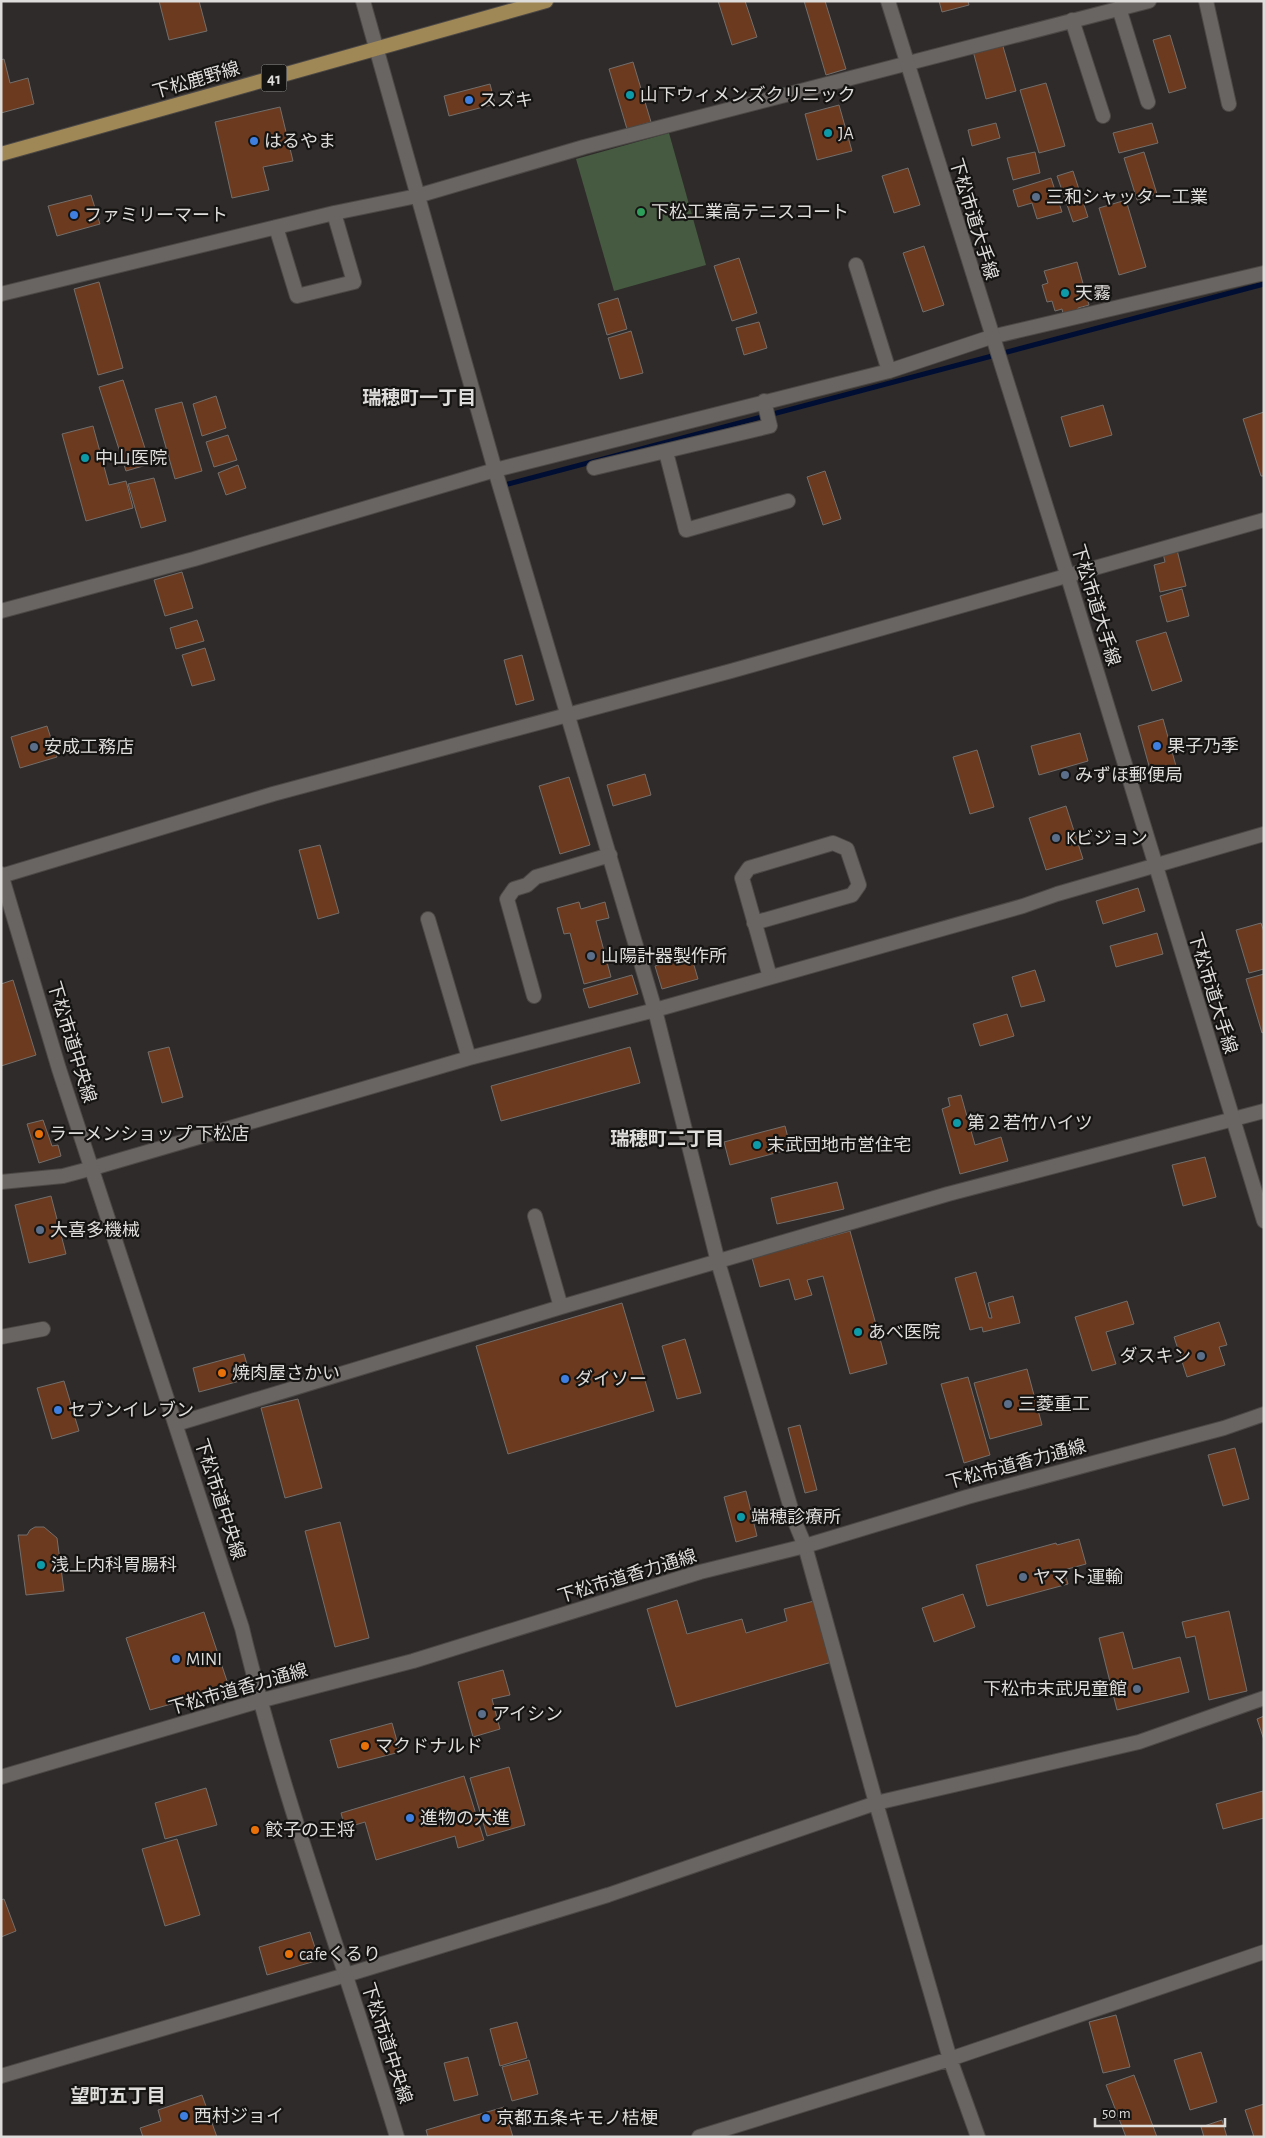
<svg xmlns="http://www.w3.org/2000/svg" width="1265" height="2138" font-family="'Alegreya Sans','Noto Sans JP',sans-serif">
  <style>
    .green { fill: #465a41 }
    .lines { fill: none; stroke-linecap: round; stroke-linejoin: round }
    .stream { stroke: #000e33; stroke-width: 5 }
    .building { fill: #6c3b1f; stroke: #726e6c }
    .minor-casing { stroke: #4b4846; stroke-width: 16 }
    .tertiary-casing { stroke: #4b4846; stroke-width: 16 }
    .primary-casing { stroke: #4b4846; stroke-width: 16 }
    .minor { stroke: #696563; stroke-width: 14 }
    .tertiary { stroke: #696563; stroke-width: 14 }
    .primary { stroke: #a08756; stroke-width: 14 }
    .culture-dot { fill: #0f9aa8; stroke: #161413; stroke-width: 2 }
    .shop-dot { fill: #3f7fe0; stroke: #161413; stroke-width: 2 }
    .service-dot { fill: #5c6f8a; stroke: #161413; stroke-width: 2 }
    .leisure-dot { fill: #2e9e5b; stroke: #161413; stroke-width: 2 }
    .food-dot { fill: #e8710a; stroke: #161413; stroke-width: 2 }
    .labels { text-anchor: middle; stroke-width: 4.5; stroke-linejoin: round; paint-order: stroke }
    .shield { fill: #161413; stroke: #a3a19f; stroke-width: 1 }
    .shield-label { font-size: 16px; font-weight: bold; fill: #dfdddb }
    .street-label { font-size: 18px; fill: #dfdddb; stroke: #161413 }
    .poi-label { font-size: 18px; fill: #dfdddb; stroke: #161413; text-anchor: start }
    .neighbourhood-label { font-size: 19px; font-weight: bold; fill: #dfdddb; stroke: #161413 }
  </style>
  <rect width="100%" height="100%" fill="#2f2b2a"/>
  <!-- green -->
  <path class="green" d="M669 133 706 265 614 291 576 159Z"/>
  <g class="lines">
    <!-- stream -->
    <path class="stream" d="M508 484 1264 284"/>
  </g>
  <!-- building -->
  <path class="building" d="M159 1H199L207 31 169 40Z
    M718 1H745L757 37 732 45Z
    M804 1H825L846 69 826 75Z
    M939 1H968L969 5 942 12Z
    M1170 35 1186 88 1169 93 1153 40Z
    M1002 43 1016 91 986 99 973 51Z
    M4 59 10 83 28 78 34 104 1 113V60Z
    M633 62 651 122 627 129 609 69Z
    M1046 83 1065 146 1039 153 1020 90Z
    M490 84 495 104 449 116 444 96Z
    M839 105 852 151 817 160 805 114Z
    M280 107 293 161 263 167 269 190 232 198 215 122Z
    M996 123 1000 138 972 146 968 130Z
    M1152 123 1158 143 1119 153 1113 133Z
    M1035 152 1040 173 1013 180 1007 158Z
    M1144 152 1157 194 1137 200 1124 158Z
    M908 168 920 205 894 213 882 176Z
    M1073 171 1088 217 1073 222 1057 176Z
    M1051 178 1062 212 1037 219 1032 203 1018 207 1013 190Z
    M91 195 100 224 57 236 48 206Z
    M1126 200 1146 267 1119 275 1099 208Z
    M924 246 944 305 923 312 903 253Z
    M739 258 757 313 732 321 714 266Z
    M1077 262 1089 305 1078 308 1079 313 1064 318 1062 309 1055 311 1052 301 1047 302 1042 285 1048 283 1044 271Z
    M99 282 123 368 98 375 74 289Z
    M618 298 627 329 607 335 598 304Z
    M759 322 767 348 744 355 736 328Z
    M631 331 643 373 620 379 608 338Z
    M123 380 150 464 126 471 99 387Z
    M216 396 226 428 202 436 193 404Z
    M182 402 202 471 175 479 155 409Z
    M1103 405 1112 435 1070 447 1061 417Z
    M1264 412V476H1261L1243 419Z
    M93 426 109 485 126 481 133 508 86 521 62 434Z
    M228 435 237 460 214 467 206 442Z
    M238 465 246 488 226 495 218 473Z
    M825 471 841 519 823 525 807 477Z
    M154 478 166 521 141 528 128 484Z
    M1177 550 1186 586 1160 592 1154 565 1165 562 1163 553Z
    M182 572 193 608 165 616 154 580Z
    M1182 589 1189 616 1167 622 1160 596Z
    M197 620 204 641 176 649 170 628Z
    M1166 632 1182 681 1152 691 1136 641Z
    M205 648 215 680 192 686 182 655Z
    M522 655 534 700 516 705 504 660Z
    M1163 719 1176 766 1151 773 1138 726Z
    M47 726 57 757 20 768 11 737Z
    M1080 733 1088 761 1039 775 1031 746Z
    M977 750 994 807 970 814 953 757Z
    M645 774 651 795 613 806 607 785Z
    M569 777 590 845 560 854 539 786Z
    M1066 806 1083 859 1046 870 1029 818Z
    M320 845 339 913 318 919 299 850Z
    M1138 888 1145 911 1103 924 1096 901Z
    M579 902 581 909 605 902 609 918 596 921 611 977 584 984 570 933 564 934 557 908Z
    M1261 923 1264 932V969L1249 973 1236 930Z
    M1157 933 1163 954 1116 967 1110 946Z
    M691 955 698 979 662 989 655 966Z
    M1035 970 1045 1001 1021 1007 1012 977Z
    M1264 974V1032L1262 1033 1246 979Z
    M632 975 638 994 589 1008 583 989Z
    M13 980 36 1055 1 1066V984Z
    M1007 1014 1014 1036 980 1046 973 1024Z
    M169 1047 183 1097 162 1103 148 1052Z
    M630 1047 640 1083 501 1121 491 1086Z
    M961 1095 975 1145 1001 1137 1008 1161 960 1174 942 1109 950 1106 948 1098Z
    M43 1120 52 1146 58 1145 61 1156 39 1163 27 1124Z
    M785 1126 791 1149 730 1165 724 1142Z
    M1205 1157 1216 1197 1183 1206 1172 1165Z
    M837 1182 844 1209 777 1224 771 1198Z
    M51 1196 66 1254 29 1263 15 1205Z
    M850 1231 887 1364 850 1374 823 1276 807 1280 812 1295 795 1300 789 1279 760 1287 752 1258Z
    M976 1272 989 1318H992L988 1303 1013 1296 1020 1323 983 1332 982 1327 970 1330 955 1278Z
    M1127 1301 1134 1324 1106 1332 1116 1364 1092 1371 1075 1317Z
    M622 1303 654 1411 508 1454 476 1346Z
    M1219 1322 1227 1345 1219 1347 1225 1365 1187 1377 1174 1337Z
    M685 1339 701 1393 677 1399 662 1346Z
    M244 1354 251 1378 199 1392 193 1368Z
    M1027 1369 1042 1425 990 1439 974 1383Z
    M968 1377 990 1455 964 1463 941 1384Z
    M64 1381 79 1431 52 1439 37 1388Z
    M298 1399 322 1488 285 1498 261 1408Z
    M800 1425 817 1490 805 1493 788 1428Z
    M1235 1448 1249 1499 1223 1506 1208 1455Z
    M746 1491 757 1536 736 1542 724 1497Z
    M340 1522 369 1638 335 1647 305 1531Z
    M35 1527H44L57 1538 64 1591 26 1595 18 1535H27L30 1530Z
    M1079 1539 1086 1564 1064 1570 1068 1584 987 1606 976 1565 1056 1543 1057 1545Z
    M963 1594 975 1627 934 1642 922 1608Z
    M677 1600 687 1634 742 1619 746 1633 787 1621 784 1609 814 1601 832 1662 676 1707 647 1609Z
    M1229 1611 1247 1691 1209 1700 1195 1636 1186 1638 1182 1622Z
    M204 1612 227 1681 221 1690 150 1710 126 1638Z
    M1123 1632 1133 1669 1180 1657 1189 1692 1117 1710 1099 1638Z
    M503 1670 510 1695 492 1699 500 1729 473 1737 458 1682Z
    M1264 1716V1740L1257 1719Z
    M392 1723 400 1752 338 1768 330 1740Z
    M509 1767 525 1825 487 1836 470 1778Z
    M464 1776 484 1840 458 1848 455 1836 376 1860 365 1822 345 1828 341 1813Z
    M206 1788 217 1825 165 1839 155 1803Z
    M1263 1791 1264 1818 1223 1829 1216 1804Z
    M177 1839 200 1915 165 1926 142 1849Z
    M4 1899 16 1931 1 1937V1900Z
    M310 1932 319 1960 267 1975 259 1947Z
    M1116 2015 1130 2067 1103 2073 1089 2022Z
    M517 2022 527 2058 500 2066 490 2029Z
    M1201 2052 1217 2102 1190 2110 1174 2060Z
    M468 2057 478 2095 454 2101 444 2063Z
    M529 2060 538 2094 512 2101 502 2067Z
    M1134 2075 1157 2137H1126L1106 2085Z
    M202 2095 217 2137H143L140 2128 161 2121 158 2110Z
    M1264 2104V2137H1254L1245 2110Z
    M504 2107 513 2137H428L426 2130Z
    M1222 2120 1227 2137H1204L1201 2127Z"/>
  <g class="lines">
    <!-- minor casing -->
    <g class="minor-casing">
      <path id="minor" d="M363 1 495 470 655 1010 718 1262 795 1522 805 1546 876 1803 950 2059 978 2137
        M1206 1 1229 104
        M1119 8 1148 102
        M1072 20 1103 116
        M276 227 297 296 354 282 334 213
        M856 265 889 371
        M1 294 334 213 417 196 584 147 1149 1
        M666 452 686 530 788 501
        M594 468 770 426 764 401
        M1 611 194 559 495 470 889 371 991 337 1264 273
        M1 876 273 794 731 671 1264 520
        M428 919 469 1058
        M754 923 852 895 859 885 847 849 833 843 749 868 742 878 770 977
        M534 996 507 899 514 889 527 885 536 877 610 855
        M1 1182 63 1176 93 1168 469 1058 655 1010 1023 906 1057 894 1264 834
        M535 1216 561 1307
        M1 1337 43 1329
        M176 1424 561 1307 948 1194 1264 1111
        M1 2076 346 1975 608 1895 876 1803 1139 1742 1264 1698
        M699 2137 950 2059 1264 1952"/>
    </g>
    <!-- tertiary casing -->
    <g class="tertiary-casing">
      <path id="tertiary" d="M888 1 1068 577 1264 1221
        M1 874 59 1069 242 1628C283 1801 346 1967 397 2137
        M1 1777 259 1701 413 1661 700 1572 805 1546 967 1497 1224 1428 1264 1414"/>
    </g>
    <!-- primary casing -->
    <g class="primary-casing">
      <path id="primary" d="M1 154 546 1"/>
    </g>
    <!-- minor -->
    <use href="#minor" class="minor"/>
    <!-- tertiary -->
    <use href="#tertiary" class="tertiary"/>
    <!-- primary -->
    <use href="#primary" class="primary"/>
  </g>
  <!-- markers -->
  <g class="culture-dot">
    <circle cx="630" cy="95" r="5"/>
    <circle cx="828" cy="133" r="5"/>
    <circle cx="1065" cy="293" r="5"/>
    <circle cx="85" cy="458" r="5"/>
    <circle cx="957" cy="1123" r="5"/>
    <circle cx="757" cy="1145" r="5"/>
    <circle cx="858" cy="1332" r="5"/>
    <circle cx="741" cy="1517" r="5"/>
    <circle cx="41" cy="1565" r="5"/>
  </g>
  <g class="shop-dot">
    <circle cx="469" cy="100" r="5"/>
    <circle cx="254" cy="141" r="5"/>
    <circle cx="74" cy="215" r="5"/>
    <circle cx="1157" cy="746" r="5"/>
    <circle cx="565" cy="1379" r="5"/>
    <circle cx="58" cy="1410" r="5"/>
    <circle cx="176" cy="1659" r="5"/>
    <circle cx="410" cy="1818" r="5"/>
    <circle cx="184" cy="2116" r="5"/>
    <circle cx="486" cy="2118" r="5"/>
  </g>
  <g class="service-dot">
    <circle cx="1036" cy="197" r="5"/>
    <circle cx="34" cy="747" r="5"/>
    <circle cx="1065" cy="775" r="5"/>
    <circle cx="1056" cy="838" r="5"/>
    <circle cx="591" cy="956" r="5"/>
    <circle cx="40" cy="1230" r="5"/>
    <circle cx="1201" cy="1356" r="5"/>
    <circle cx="1008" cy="1404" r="5"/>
    <circle cx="1023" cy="1577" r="5"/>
    <circle cx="1137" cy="1689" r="5"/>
    <circle cx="482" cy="1714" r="5"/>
  </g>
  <circle class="leisure-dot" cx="641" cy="212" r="5"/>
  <g class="food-dot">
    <circle cx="39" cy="1134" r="5"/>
    <circle cx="222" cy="1373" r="5"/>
    <circle cx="365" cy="1746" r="5"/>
    <circle cx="255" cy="1830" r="5"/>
    <circle cx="289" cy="1954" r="5"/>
  </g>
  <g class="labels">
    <!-- shield labels -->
    <rect class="shield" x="261.5" y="64.5" width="25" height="27" rx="4"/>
    <g class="shield-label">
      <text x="274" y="84">41</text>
    </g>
    <!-- street labels -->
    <g class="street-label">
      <text transform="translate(196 80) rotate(-16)" y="6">下松鹿野線</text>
      <text transform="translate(974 219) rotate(73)" y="6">下松市道大手線</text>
      <text transform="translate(1096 605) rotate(73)" y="6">下松市道大手線</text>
      <text transform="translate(1213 993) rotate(73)" y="6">下松市道大手線</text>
      <text transform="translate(72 1042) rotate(73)" y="6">下松市道中央線</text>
      <text transform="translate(1016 1464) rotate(-15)" y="6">下松市道香力通線</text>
      <text transform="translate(220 1499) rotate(72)" y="6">下松市道中央線</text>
      <text transform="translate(627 1576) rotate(-17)" y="6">下松市道香力通線</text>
      <text transform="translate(238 1689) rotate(-16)" y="6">下松市道香力通線</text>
      <text transform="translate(387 2043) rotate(72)" y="6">下松市道中央線</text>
    </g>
    <!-- poi labels -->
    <g class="poi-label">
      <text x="640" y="101">山下ウィメンズクリニック</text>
      <text x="479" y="106">スズキ</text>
      <text x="838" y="139">JA</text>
      <text x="264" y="147">はるやま</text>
      <text x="1046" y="203">三和シャッター工業</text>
      <text x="651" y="218">下松工業高テニスコート</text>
      <text x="84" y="221">ファミリーマート</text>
      <text x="1075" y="299">天霧</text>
      <text x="95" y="464">中山医院</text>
      <text x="1167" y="752">果子乃季</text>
      <text x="44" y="753">安成工務店</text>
      <text x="1075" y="781">みずほ郵便局</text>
      <text x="1066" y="844">Kビジョン</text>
      <text x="601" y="962">山陽計器製作所</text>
      <text x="967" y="1129">第２若竹ハイツ</text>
      <text x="49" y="1140">ラーメンショップ 下松店</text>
      <text x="767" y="1151">末武団地市営住宅</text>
      <text x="50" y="1236">大喜多機械</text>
      <text x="868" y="1338">あべ医院</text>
      <text x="1191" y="1362" text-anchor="end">ダスキン</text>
      <text x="232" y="1379">焼肉屋さかい</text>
      <text x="575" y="1385">ダイソー</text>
      <text x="1018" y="1410">三菱重工</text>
      <text x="68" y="1416">セブンイレブン</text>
      <text x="751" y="1523">端穂診療所</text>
      <text x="51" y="1571">浅上内科胃腸科</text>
      <text x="1033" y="1583">ヤマト運輸</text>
      <text x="186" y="1665">MINI</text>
      <text x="1127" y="1695" text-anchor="end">下松市末武児童館</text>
      <text x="492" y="1720">アイシン</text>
      <text x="375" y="1752">マクドナルド</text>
      <text x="420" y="1824">進物の大進</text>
      <text x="265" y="1836">餃子の王将</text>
      <text x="299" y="1960">cafeくるり</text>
      <text x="194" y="2122">西村ジョイ</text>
      <text x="496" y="2124">京都五条キモノ桔梗</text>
    </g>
    <!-- neighbourhood labels -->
    <g class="neighbourhood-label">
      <text x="419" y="404">瑞穂町一丁目</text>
      <text x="667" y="1145">瑞穂町二丁目</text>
      <text x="118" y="2102">望町五丁目</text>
    </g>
  </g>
  <!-- border -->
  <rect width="1265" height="2138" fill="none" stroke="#dfdddb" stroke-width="5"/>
  <!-- scale -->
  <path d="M1095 2118v8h130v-8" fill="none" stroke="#dfdddb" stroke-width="2.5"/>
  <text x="1102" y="2118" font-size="15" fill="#dfdddb" stroke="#161413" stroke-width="4" paint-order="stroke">50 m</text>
</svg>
